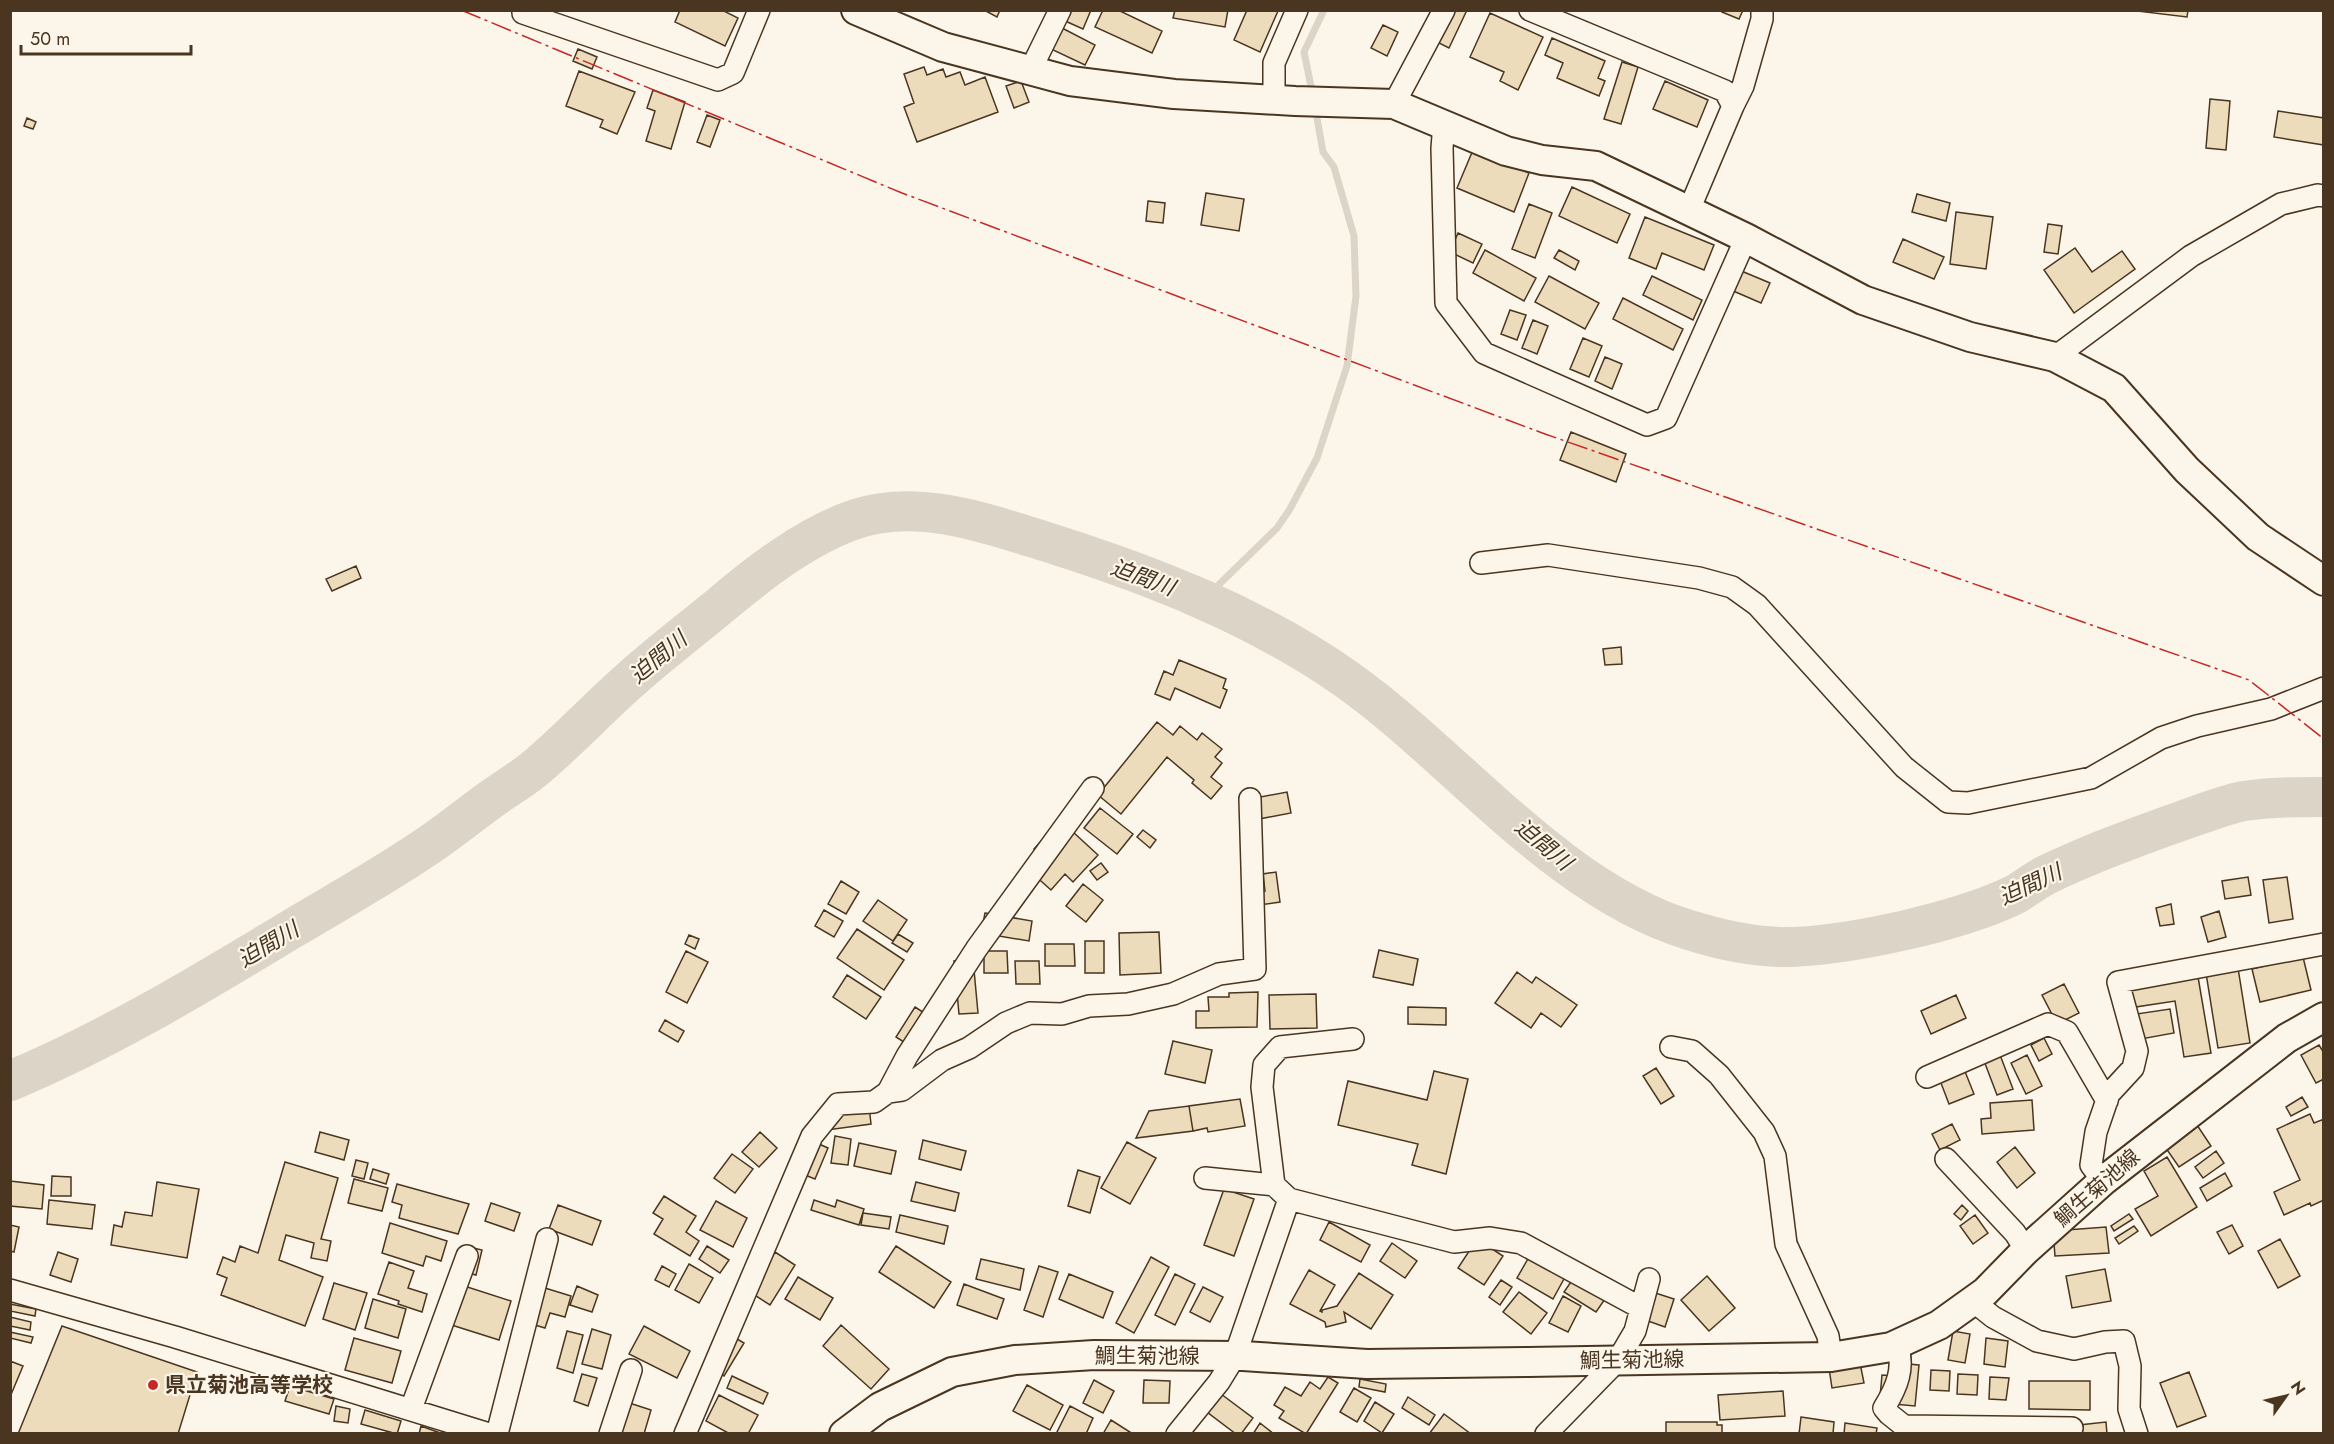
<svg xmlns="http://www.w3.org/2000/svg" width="2334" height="1444" font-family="Jost,'Noto Sans JP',sans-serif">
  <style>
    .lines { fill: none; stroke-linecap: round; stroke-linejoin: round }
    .stream { stroke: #dcd4c6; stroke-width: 7 }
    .river { stroke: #dcd4c6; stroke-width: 40 }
    .building { fill: #ecdcbc; stroke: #4a3520; stroke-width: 1.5 }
    .street-casing { stroke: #4a3520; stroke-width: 24 }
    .secondary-casing { stroke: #4a3520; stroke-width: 32 }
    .street { stroke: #fbf6e9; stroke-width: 21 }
    .secondary { stroke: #fbf6e9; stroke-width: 28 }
    .power { stroke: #c62828; stroke-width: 1.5; stroke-dasharray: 21 4.5 3 4.5; stroke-linecap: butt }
    .poi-dot { fill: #c62828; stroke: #fbf6e9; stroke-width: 2 }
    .labels { text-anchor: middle; stroke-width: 4.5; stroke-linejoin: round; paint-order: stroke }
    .street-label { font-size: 21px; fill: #4a3520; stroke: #fbf6e9 }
    .poi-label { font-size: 21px; font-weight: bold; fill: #4a3520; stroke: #fbf6e9; text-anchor: start }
    .water-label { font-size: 22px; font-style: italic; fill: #4a3520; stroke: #fbf6e9 }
  </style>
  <rect width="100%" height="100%" fill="#fbf6e9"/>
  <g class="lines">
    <!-- stream -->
    <path class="stream" d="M1313 96 1304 52 1324 10
      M1204 599 1277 528 1290 509 1317 458 1347 366 1356 296 1354 236 1334 167 1323 152 1315 107"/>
    <!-- river -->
    <path class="river" d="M10 1081C108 1040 199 985 290 930 335 903 382 877 426 847 447 833 468 816 490 800 504 790 519 781 533 770 567 742 597 709 630 680 660 653 692 629 722 604 760 572 808 535 856 519 919 498 989 524 1050 543 1154 576 1259 617 1349 681 1458 759 1558 890 1689 930 1721 940 1760 948 1793 947 1856 944 1956 922 2012 896 2024 890 2034 881 2046 875 2089 854 2136 837 2181 821 2202 814 2223 805 2244 801 2270 797 2297 797 2324 797"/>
  </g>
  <!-- building -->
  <path class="building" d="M680 10H722L738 18 725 46 675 22Z
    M984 10H1000L997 17Z
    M1067 10H1091L1083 29 1063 20Z
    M1103 10H1118L1162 31 1152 53 1095 27Z
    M1175 10H1228L1225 27 1173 18Z
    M1247 10 1278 11 1260 52 1234 40Z
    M1445 10H1467L1449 48 1431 39Z
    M1723 10H1743L1739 19 1722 12Z
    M2129 10H2188L2187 17Z
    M1490 13 1543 37 1518 90 1500 81 1504 72 1470 57Z
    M1383 25 1398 32 1387 56 1371 48Z
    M1062 28 1095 45 1085 65 1051 49Z
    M1552 38 1605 61 1598 78 1605 81 1599 96 1557 78 1563 63 1545 55Z
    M578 49 597 57 592 69 573 61Z
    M1622 62 1638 67 1621 124 1604 119Z
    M924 67 927 75 943 69 946 77 960 72 965 85 985 77 998 112 917 142 904 107 914 103 904 74Z
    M579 71 635 92 617 134 600 127 603 120 566 106Z
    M1021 81 1029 102 1014 108 1006 86Z
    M1665 81 1708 100 1697 127 1653 109Z
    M653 90 685 102 671 149 646 141 655 111 647 108Z
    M2210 99 2230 101 2226 150 2206 148Z
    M2278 111 2324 118V145L2274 137Z
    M707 115 720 120 710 147 697 142Z
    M27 118 36 122 33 129 24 126Z
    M1473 150 1529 173 1514 212 1457 188Z
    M1572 187 1630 214 1617 243 1559 216Z
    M1206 193 1244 199 1239 231 1201 225Z
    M1917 194 1950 203 1946 221 1912 212Z
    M1148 201 1165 203 1163 223 1146 221Z
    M1529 204 1552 213 1535 258 1512 249Z
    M1956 212 1993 217 1986 269 1950 264Z
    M1645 217 1714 245 1704 270 1662 253 1656 269 1629 258Z
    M2048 224 2062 226 2058 254 2044 252Z
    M1458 233 1482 244 1473 263 1450 252Z
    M1903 239 1944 257 1934 279 1893 262Z
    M2075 248 2092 272 2122 251 2135 269 2074 313 2044 270Z
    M1485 250 1536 278 1524 301 1473 273Z
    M1559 250 1579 261 1575 270 1554 258Z
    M1739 270 1770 283 1761 303 1731 290Z
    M1549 276 1599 303 1585 329 1535 302Z
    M1652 276 1702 300 1693 320 1643 295Z
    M1623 298 1683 329 1673 350 1613 319Z
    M1510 310 1526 315 1517 340 1501 334Z
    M1533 320 1548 326 1537 354 1522 348Z
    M1583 338 1602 346 1589 377 1570 369Z
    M1605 357 1622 364 1612 389 1595 381Z
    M1571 432 1626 454 1616 482 1560 460Z
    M356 566 361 578 332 591 326 579Z
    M1621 647 1622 664 1605 665 1603 649Z
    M1179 660 1226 679 1223 688 1227 690 1220 708 1175 688 1170 700 1155 694 1164 671 1173 675Z
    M1157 722 1173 735 1180 726 1197 740 1202 733 1222 749 1215 757 1222 763 1211 777 1222 786 1211 799 1192 783 1194 780 1167 757 1121 814 1098 795Z
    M1287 792 1291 813 1259 819 1255 798Z
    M1100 808 1133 834 1117 854 1084 828Z
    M1060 820 1098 855 1073 882 1065 874 1051 890 1032 873 1045 859 1034 849Z
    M1143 830 1156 840 1150 848 1137 837Z
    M1101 863 1108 872 1097 880 1090 871Z
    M1276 872 1280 902 1252 906 1251 893 1265 891 1263 874Z
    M2248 877 2251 895 2225 899 2222 881Z
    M2287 877 2293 919 2269 923 2263 880Z
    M841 881 859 892 846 914 828 904Z
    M1083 884 1103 900 1086 922 1066 906Z
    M878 900 907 920 893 941 863 921Z
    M2171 904 2174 924 2160 926 2156 908Z
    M824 910 843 921 834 937 815 926Z
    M2219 911 2226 937 2208 942 2201 917Z
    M985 913 1032 921 1029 941 981 933Z
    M857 929 904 960 884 990 837 958Z
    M1159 932 1161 973 1120 975 1119 933Z
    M898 934 913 943 907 952 892 943Z
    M689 935 699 939 695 949 685 944Z
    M1085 941H1104V973H1085Z
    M1045 944H1074L1075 966H1045Z
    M1379 950 1418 959 1413 985 1373 977Z
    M686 951 708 962 687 1003 666 992Z
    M984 951H1007L1008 973H984Z
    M2303 957 2311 990 2260 1002 2252 969Z
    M973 959 978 1013 959 1014 954 961Z
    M1015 961H1039L1040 984H1016Z
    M2238 968 2250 1043 2218 1048 2206 973Z
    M2197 971 2211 1053 2184 1057 2175 1001 2136 1007 2137 1014 2170 1009 2174 1033 2141 1039 2127 977Z
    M1517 972 1532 983 1536 977 1577 1005 1561 1027 1541 1013 1531 1028 1495 1003Z
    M847 975 881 997 866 1019 833 997Z
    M2064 984 2079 1013 2057 1024 2042 995Z
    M1258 992 1257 1027 1196 1028V1011H1209L1208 997H1229V993Z
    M1316 994 1317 1028 1270 1029 1269 995Z
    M1956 995 1966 1018 1931 1034 1921 1011Z
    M915 1007 932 1018 913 1048 896 1037Z
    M1408 1007 1446 1008V1025L1408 1024Z
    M665 1020 684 1031 678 1042 659 1031Z
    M2044 1038 2052 1054 2039 1061 2031 1045Z
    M1173 1041 1212 1050 1205 1083 1165 1074Z
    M2319 1045 2324 1053V1079L2316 1083 2301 1055Z
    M1997 1047 2013 1089 1997 1095 1981 1053Z
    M2027 1055 2042 1086 2026 1094 2011 1063Z
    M1960 1059 1974 1094 1949 1104 1936 1070Z
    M1656 1068 1674 1096 1661 1104 1643 1076Z
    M1434 1071 1468 1079 1446 1174 1412 1165 1418 1144 1338 1125 1348 1081 1427 1100Z
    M2302 1097 2308 1107 2291 1116 2286 1107Z
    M1240 1099 1245 1126 1208 1132 1207 1128 1193 1131 1189 1106Z
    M2032 1100 2034 1130 1982 1134 1981 1119 1991 1118 1990 1103Z
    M869 1106 871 1124 827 1130 824 1112Z
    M1189 1106 1193 1131 1136 1138 1149 1111Z
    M2310 1114 2314 1123 2324 1119V1200L2311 1206 2310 1203 2284 1215 2274 1192 2300 1180 2277 1129Z
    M2195 1122 2211 1146 2179 1167 2163 1144Z
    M1952 1124 1960 1140 1940 1150 1932 1134Z
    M320 1132 349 1140 344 1160 315 1152Z
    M760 1132 777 1148 759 1167 742 1152Z
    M835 1136 851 1139 848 1165 831 1163Z
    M803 1137 828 1148 815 1179 790 1169Z
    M923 1140 966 1151 961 1170 919 1159Z
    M1127 1142 1156 1158 1130 1204 1101 1188Z
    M859 1143 896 1151 891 1174 854 1166Z
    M2015 1147 2035 1173 2017 1188 1997 1162Z
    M2216 1151 2224 1163 2203 1178 2195 1167Z
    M732 1154 753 1169 735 1193 714 1178Z
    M2167 1157 2197 1207 2151 1236 2135 1209 2158 1196 2144 1171Z
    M356 1160 368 1163 364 1179 352 1176Z
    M285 1162 338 1178 321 1239 331 1241 327 1261 311 1258 314 1243 286 1235 279 1260 323 1277 305 1326 221 1295 227 1278 217 1274 223 1257 235 1262 240 1246 258 1253Z
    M373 1169 389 1174 386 1184 370 1179Z
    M1078 1170 1100 1177 1090 1213 1068 1206Z
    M2225 1173 2232 1186 2207 1201 2200 1188Z
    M52 1176 71 1177V1196H51Z
    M354 1179 388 1188 382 1211 348 1203Z
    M10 1181 44 1185 42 1209 10 1206Z
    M157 1182 199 1189 187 1258 111 1245 114 1225 122 1227 125 1212 152 1216Z
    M916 1182 959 1193 955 1211 911 1201Z
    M397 1184 469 1204 458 1234 399 1218 402 1205 392 1202Z
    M1224 1189 1254 1199 1234 1256 1204 1245Z
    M664 1196 696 1216 686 1232 699 1241 690 1256 654 1234 663 1219 653 1213Z
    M49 1200 95 1205 92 1229 47 1224Z
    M814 1200 835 1207 837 1200 864 1209 859 1225 811 1210Z
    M716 1201 747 1218 733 1247 700 1230Z
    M491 1203 520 1213 514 1231 485 1221Z
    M558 1205 601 1221 592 1245 549 1229Z
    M1962 1205 1968 1211 1961 1220 1954 1214Z
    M863 1213 891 1217 889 1229 861 1225Z
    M2129 1214 2133 1219 2114 1231 2111 1226Z
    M900 1215 948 1226 944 1244 896 1232Z
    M1975 1215 1988 1233 1973 1244 1960 1226Z
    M1329 1222 1370 1245 1361 1262 1320 1240Z
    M390 1223 447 1241 441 1261 426 1256 423 1266 382 1253Z
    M10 1225 19 1227 14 1252 10 1251Z
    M2232 1225 2243 1246 2229 1254 2217 1232Z
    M2134 1226 2138 1231 2119 1244 2115 1238Z
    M2106 1227 2109 1253 2055 1256 2053 1231Z
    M1477 1239 1503 1256 1484 1285 1458 1268Z
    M2280 1239 2300 1276 2278 1288 2258 1251Z
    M1392 1243 1417 1261 1405 1278 1380 1261Z
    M465 1246 482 1250 476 1275 459 1271Z
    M707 1246 729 1260 720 1273 699 1259Z
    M896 1246 951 1282 934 1308 879 1272Z
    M58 1252 78 1259 71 1282 50 1275Z
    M775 1252 795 1265 770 1305 750 1292Z
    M1151 1257 1169 1267 1134 1333 1116 1323Z
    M1529 1257 1565 1277 1553 1299 1517 1278Z
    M981 1259 1024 1269 1020 1290 976 1279Z
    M389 1262 414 1271 408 1288 427 1294 422 1312 398 1304 399 1301 378 1294Z
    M689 1264 713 1278 699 1303 675 1290Z
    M662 1266 676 1274 669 1287 655 1280Z
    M1039 1266 1058 1272 1043 1317 1024 1310Z
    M2105 1269 2111 1301 2072 1308 2066 1276Z
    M1309 1270 1335 1285 1320 1311 1322 1312V1310L1337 1306 1359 1273 1393 1295 1371 1329 1344 1312 1346 1322 1326 1327 1325 1322 1290 1304Z
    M1069 1274 1113 1292 1103 1318 1059 1299Z
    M1175 1274 1195 1284 1175 1325 1155 1315Z
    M1707 1276 1735 1308 1709 1331 1681 1300Z
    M798 1277 833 1298 820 1320 785 1299Z
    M1573 1279 1605 1299 1596 1312 1564 1292Z
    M1501 1280 1512 1287 1500 1305 1489 1297Z
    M334 1283 367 1293 355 1330 323 1319Z
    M455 1283 511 1301 499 1340 442 1322Z
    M532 1284 571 1296 565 1317 550 1313 545 1328 518 1320Z
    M964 1284 1004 1299 997 1319 957 1305Z
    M577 1286 598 1295 592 1312 570 1305Z
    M1203 1287 1223 1297 1210 1322 1190 1312Z
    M1643 1289 1674 1299 1665 1327 1634 1316Z
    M1519 1292 1547 1313 1531 1334 1503 1312Z
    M1563 1296 1581 1306 1568 1332 1549 1323Z
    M373 1299 406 1309 398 1338 365 1328Z
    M10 1304 36 1309 35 1316 10 1311Z
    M10 1317 31 1322 30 1330 10 1326Z
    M841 1325 889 1369 871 1389 823 1346Z
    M62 1326 197 1372 178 1434H18Z
    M644 1326 690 1351 677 1378 629 1354Z
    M592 1329 611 1335 602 1369 582 1364Z
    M567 1331 583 1335 573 1373 557 1368Z
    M1953 1331 1970 1334 1965 1363 1948 1360Z
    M10 1332 33 1337 31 1343 10 1338Z
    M727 1333 744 1343 724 1376 707 1366Z
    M354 1338 401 1351 392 1383 345 1370Z
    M1986 1338 2008 1341 2005 1367 1984 1364Z
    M10 1361 23 1366 10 1397Z
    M1860 1363 1864 1383 1832 1388 1829 1368Z
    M1897 1363 1919 1365 1915 1406 1893 1404 1880 1397 1882 1375 1895 1376Z
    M1931 1370 1950 1371 1949 1391 1930 1390Z
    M2189 1372 2206 1416 2177 1427 2160 1383Z
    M582 1374 597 1378 588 1406 574 1401Z
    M1958 1374 1978 1375 1977 1395 1957 1394Z
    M732 1376 768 1393 763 1404 727 1388Z
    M1328 1377 1338 1383 1306 1434 1279 1418 1284 1411 1274 1405 1285 1387 1301 1396 1310 1382 1320 1389Z
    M1990 1377 2009 1378 2006 1400 1989 1399Z
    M1360 1379 1386 1384 1385 1392 1359 1387Z
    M1094 1380 1114 1391 1103 1413 1083 1403Z
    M1144 1380 1170 1381 1169 1403H1143Z
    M2029 1381H2090V1410L2029 1409Z
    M1027 1385 1063 1405 1050 1430 1013 1411Z
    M290 1386 334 1399 329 1414 285 1401Z
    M1354 1388 1371 1398 1357 1422 1340 1412Z
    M1217 1391 1253 1418 1241 1434H1236L1203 1409Z
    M1783 1391 1785 1416 1720 1420 1718 1395Z
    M719 1395 758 1415 748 1434H730L706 1421Z
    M1408 1397 1435 1415 1429 1425 1402 1408Z
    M614 1398 651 1410 644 1434 602 1433Z
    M1375 1402 1394 1414 1382 1433 1364 1421Z
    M336 1406 350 1409 348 1423 334 1421Z
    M1070 1406 1093 1418 1086 1434H1056Z
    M365 1410 401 1421 397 1434 361 1424Z
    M1444 1414 1471 1434H1429Z
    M1801 1417 1834 1422 1833 1434H1799Z
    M1111 1420 1133 1434H1103Z
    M1666 1422H1717V1425H1722V1434H1666Z
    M2106 1422 2107 1434H2080L2079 1425Z
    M1260 1423 1274 1434H1253Z
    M1845 1423 1877 1428 1876 1434H1844Z
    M421 1426 443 1434H419Z"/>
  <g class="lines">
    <!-- street casing -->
    <g class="street-casing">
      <path id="street" d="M523 10V13L718 80 733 73 759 10
        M1530 10 1725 91 1733 106 1689 210
        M1030 71 1060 10
        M1274 100V63L1297 10
        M1394 104 1444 10
        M1733 106 1743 86 1762 19V10
        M1444 124 1442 148 1446 303 1484 353 1647 425 1666 418 1746 238
        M2055 357 2191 256 2281 204 2318 195 2324 196
        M1481 563 1548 555 1699 578 1732 587 1757 605 1904 767 1948 802 1968 803 2091 778 2161 738 2197 726 2271 709 2324 688
        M1353 1039 1280 1047 1264 1065 1262 1087 1274 1185 1289 1199 1454 1242 1490 1238 1521 1243 1641 1308
        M1671 1047 1692 1051 1719 1075 1764 1132 1775 1156 1786 1244 1828 1336 1831 1357
        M1927 1077 2048 1024 2067 1032 2107 1101
        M888 1092 902 1090 942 1060 969 1048 1006 1023 1030 1013 1062 1014 1089 1006 1128 1004 1173 994 1219 974 1255 969 1250 799
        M1946 1159 2015 1233 2026 1250
        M1205 1178 1274 1185
        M2103 1181 2091 1165 2096 1132 2109 1094 2133 1068 2137 1051 2118 982 2324 944
        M10 1290 175 1337 489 1434
        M1973 1301 1993 1317 2037 1341 2074 1349 2105 1342 2124 1341 2130 1366 2129 1409 2137 1434
        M1897 1344C1905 1368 1897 1387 1884 1408L1889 1414 1904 1426 2072 1428
        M411 1409 467 1256
        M497 1434 547 1239
        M610 1434 631 1370
        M685 1434 812 1136 838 1104 874 1102 888 1092 907 1056 977 948 1093 788
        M1177 1434 1219 1382 1235 1356 1289 1199
        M1546 1434 1618 1360 1635 1331 1649 1279"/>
    </g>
    <!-- secondary casing -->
    <g class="secondary-casing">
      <path id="secondary" d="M856 10 943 47 1070 81 1174 94 1295 101 1394 104 1506 151 1542 160 1596 166 1746 238 1863 300 1970 337 2055 357 2114 388 2187 470 2258 537 2324 581
        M844 1434 880 1407 952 1372 1015 1360 1094 1355 1243 1356 1367 1364 1528 1362 1831 1357 1891 1347 1939 1325 1985 1292 2026 1250 2103 1181 2287 1038 2324 1017"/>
    </g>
    <!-- street -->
    <use href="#street" class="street"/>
    <!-- secondary -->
    <use href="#secondary" class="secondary"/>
    <!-- power -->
    <path class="power" d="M461 10 902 193 1545 434 2249 680 2324 739"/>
  </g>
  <!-- markers -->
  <circle class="poi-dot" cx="153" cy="1385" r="6"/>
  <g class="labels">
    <!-- street labels -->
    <g class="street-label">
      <text transform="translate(2097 1188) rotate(-41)" y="7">鯛生菊池線</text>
      <text x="1147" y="1363">鯛生菊池線</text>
      <text transform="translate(1632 1360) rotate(-1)" y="7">鯛生菊池線</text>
    </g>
    <!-- poi labels -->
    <g class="poi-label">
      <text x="165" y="1392">県立菊池高等学校</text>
    </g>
    <!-- water labels -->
    <g class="water-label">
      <text transform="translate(1143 577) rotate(20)" y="8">迫間川</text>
      <text transform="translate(658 657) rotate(-40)" y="8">迫間川</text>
      <text transform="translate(1544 844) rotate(40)" y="8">迫間川</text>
      <text transform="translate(2030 884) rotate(-25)" y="8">迫間川</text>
      <text transform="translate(268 944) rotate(-31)" y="8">迫間川</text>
    </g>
  </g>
  <!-- border -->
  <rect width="2334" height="1444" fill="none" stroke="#4a3520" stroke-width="24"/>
  <!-- north arrow -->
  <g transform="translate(2286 1396) rotate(56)" stroke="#fbf6e9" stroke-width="4.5" paint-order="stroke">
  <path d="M0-4.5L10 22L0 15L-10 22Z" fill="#4a3520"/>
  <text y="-9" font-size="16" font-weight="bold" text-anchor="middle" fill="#4a3520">N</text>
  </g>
  <!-- scale -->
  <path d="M21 45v9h170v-9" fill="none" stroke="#4a3520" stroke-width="3"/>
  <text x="30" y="45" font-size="18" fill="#4a3520" stroke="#fbf6e9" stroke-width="4.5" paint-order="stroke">50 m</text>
</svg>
